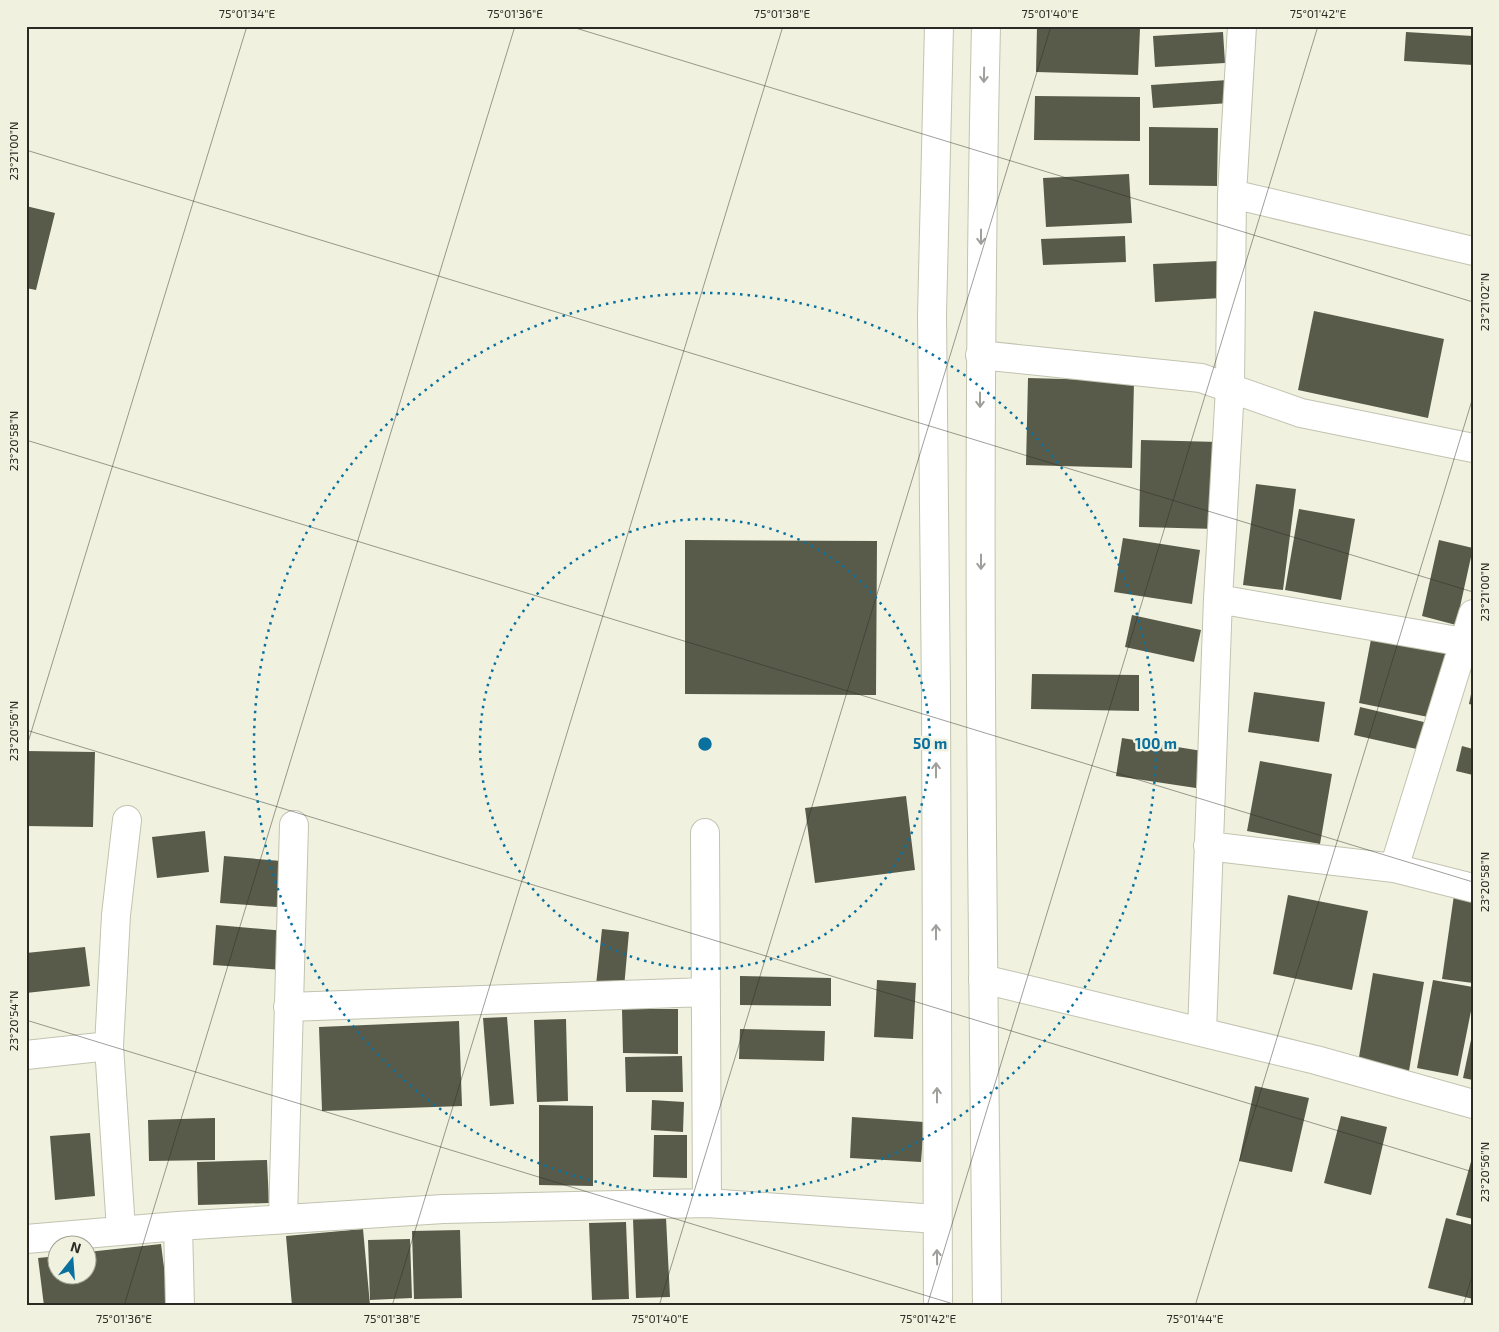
<svg xmlns="http://www.w3.org/2000/svg" width="1499" height="1332" font-family="'Exo 2',sans-serif">
  <style>
    .building { fill: #595b4a }
    .lines { fill: none; stroke-linecap: round; stroke-linejoin: round }
    .minor-casing { stroke: #c2c3b0; stroke-width: 30 }
    .highway-casing { stroke: #c2c3b0; stroke-width: 30 }
    .minor { stroke: #fff; stroke-width: 28 }
    .highway { stroke: #fff; stroke-width: 28 }
    .oneway { stroke: #9fa09c }
    .ticks { fill: none; stroke: #2a2b24; stroke-width: 1; stroke-opacity: 0.45 }
    .ring { fill: none; stroke: #0a719e; stroke-width: 2.5; stroke-dasharray: 2.5 5 }
    .centre { fill: #0a719e; stroke: #f0f2df; stroke-width: 2.5 }
    .ring-label { font-size: 15px; text-anchor: middle; font-weight: bold; fill: #0a719e; stroke: #f0f2df; stroke-width: 5; stroke-linejoin: round; paint-order: stroke }
    .neatline { fill: none; stroke: #2a2b24; stroke-width: 2 }
    .ticks-label { font-size: 12px; text-anchor: middle; fill: #2a2b24 }
  </style>
  <rect width="100%" height="100%" fill="#f0f2df"/>
  <!-- building -->
  <path class="building" d="M1037 26 1140 29 1138 75 1036 72Z
    M1223 32 1225 63 1155 67 1153 36Z
    M1406 32 1473 36V65L1404 61Z
    M1228 80 1230 103 1153 108 1151 85Z
    M1035 96 1140 97V141L1034 140Z
    M1149 127 1218 128 1217 186 1149 185Z
    M1129 174 1132 223 1046 227 1043 178Z
    M26 206 55 213 36 290 26 288Z
    M1125 236 1126 262 1043 265 1041 239Z
    M1219 261 1221 298 1155 302 1153 264Z
    M1314 311 1444 339 1428 418 1298 390Z
    M1028 378 1134 381 1132 468 1026 465Z
    M1141 440 1219 442 1217 529 1139 527Z
    M1256 484 1296 489 1283 590 1243 585Z
    M1299 509 1355 519 1341 600 1285 590Z
    M1123 538 1200 550 1192 604 1114 592Z
    M685 540 877 541 876 695 685 694Z
    M1439 540 1473 548 1456 625 1422 616Z
    M1132 615 1201 630 1194 662 1125 647Z
    M1372 634 1447 649 1433 718 1359 703Z
    M1032 674 1139 675V711L1031 709Z
    M1472 689H1473V705L1469 704Z
    M1254 692 1325 702 1319 742 1248 732Z
    M1360 707 1428 723 1421 750 1354 735Z
    M1122 738 1202 751 1196 788 1116 776Z
    M1462 746 1473 749V775L1456 771Z
    M26 751 95 752 93 827 26 826Z
    M1260 761 1332 774 1320 844 1247 831Z
    M906 796 915 870 815 883 805 808Z
    M205 831 209 872 157 878 152 837Z
    M224 856 281 861 277 907 220 903Z
    M1288 895 1368 911 1352 990 1273 974Z
    M1454 895 1473 897V983L1442 979Z
    M216 925 286 931 283 970 213 965Z
    M602 929 629 932 624 988 596 985Z
    M85 947 90 986 26 993V953Z
    M1373 973 1424 982 1409 1071 1358 1063Z
    M740 976 831 978V1006L740 1005Z
    M877 980 916 983 913 1039 874 1037Z
    M1433 980 1473 987V1001L1458 1076 1417 1068Z
    M622 1009H678V1054L623 1053Z
    M507 1017 514 1104 490 1106 483 1018Z
    M566 1019 568 1101 537 1102 534 1020Z
    M459 1021 462 1106 322 1111 319 1027Z
    M740 1029 825 1031 824 1061 739 1059Z
    M1472 1035H1473V1080L1463 1078Z
    M682 1056 683 1092H626L625 1057Z
    M1255 1086 1309 1098 1292 1172 1239 1161Z
    M652 1100 684 1102 683 1132 651 1130Z
    M539 1105 593 1106V1186L539 1185Z
    M1341 1116 1387 1127 1371 1195 1324 1183Z
    M852 1117 924 1122 921 1162 850 1158Z
    M215 1118V1160L149 1161 148 1120Z
    M90 1133 95 1196 55 1200 50 1136Z
    M654 1135H687V1178L653 1177Z
    M1472 1158 1473 1159V1219L1456 1215Z
    M267 1160 269 1203 198 1205 197 1162Z
    M666 1218 670 1297 636 1298 633 1219Z
    M1446 1218 1473 1225V1299L1428 1288Z
    M626 1222 629 1299 592 1300 589 1223Z
    M363 1229 370 1305 292 1306 286 1236Z
    M460 1230 462 1298 414 1299 412 1231Z
    M410 1239 412 1298 370 1300 368 1240Z
    M161 1244 169 1306H44L38 1258 58 1256V1274H88V1252Z"/>
  <g class="lines">
    <!-- minor casing -->
    <g class="minor-casing">
      <path id="minor" d="M1232 194 1473 251
        M980 355 1201 378 1301 413 1473 448
        M1218 599 1463 642
        M705 833 707 1203
        M1208 846 1394 868 1473 888
        M1394 868 1473 614
        M983 979 1316 1060 1473 1104
        M288 1007 706 992
        M1202 1032 1218 599 1230 388 1232 194 1242 26
        M26 1055 109 1046
        M283 1219 294 825
        M178 1226 180 1306
        M121 1230 109 1046 116 915 127 820
        M26 1239 178 1226 443 1209 707 1203 937 1219"/>
    </g>
    <!-- highway casing -->
    <g class="highway-casing">
      <path id="highway" d="M986 26C976 453 982 879 987 1306
        M938 1306 936 695 932 315 939 26"/>
    </g>
    <!-- minor -->
    <use href="#minor" class="minor"/>
    <!-- highway -->
    <use href="#highway" class="highway"/>
  </g>
  <!-- one-way arrows -->
  <defs><path id="oneway-shaft" d="M-6 0H5M1.5-3L5.5 0L1.5 3" fill="none" stroke-width="1.6" stroke-linecap="round" stroke-linejoin="round" transform="scale(1.25)"/></defs>
  <g class="oneway">
    <use href="#oneway-shaft" transform="translate(984 75) rotate(91)"/>
    <use href="#oneway-shaft" transform="translate(981 237) rotate(90)"/>
    <use href="#oneway-shaft" transform="translate(980 400) rotate(90)"/>
    <use href="#oneway-shaft" transform="translate(981 562) rotate(90)"/>
    <use href="#oneway-shaft" transform="translate(936 770) rotate(-90)"/>
    <use href="#oneway-shaft" transform="translate(936 932) rotate(-90)"/>
    <use href="#oneway-shaft" transform="translate(937 1095) rotate(-90)"/>
    <use href="#oneway-shaft" transform="translate(937 1257) rotate(-91)"/>
  </g>
  <!-- ticks -->
  <path class="ticks" d="M569 26 1473 302M26 150 1473 592M26 440 1473 882M26 730 1473 1172M26 749 247 26M26 1020 960 1306M124 1306 515 26M392 1306 783 26M659 1306 1051 26M927 1306 1318 26M1195 1306 1473 397M1463 1306 1473 1273"/>
  <!-- distance rings -->
  <g class="ring">
    <circle cx="705" cy="744" r="225"/>
    <circle cx="705" cy="744" r="451"/>
  </g>
  <circle cx="705" cy="744" r="8" class="centre"/>
  <g class="ring-label">
    <text x="930" y="749">50 m</text>
    <text x="1156" y="749">100 m</text>
  </g>
  <!-- border -->
  <rect width="1499" height="1332" fill="none" stroke="#f0f2df" stroke-width="55"/>
  <!-- north arrow -->
  <g transform="translate(72 1260) rotate(17)"><circle r="24" fill="#f0f2df" stroke="#a1a294"/>
  <path d="M0-4L9 19L0 12L-9 19Z" fill="#0a719e"/>
  <text y="-8" font-size="14" font-weight="bold" text-anchor="middle" fill="#2a2b24">N</text>
  </g>
  <rect x="28" y="28" width="1444" height="1276" class="neatline"/>
  <g class="ticks-label">
    <text x="247" y="18">75°01'34"E</text>
    <text x="515" y="18">75°01'36"E</text>
    <text x="782" y="18">75°01'38"E</text>
    <text x="1050" y="18">75°01'40"E</text>
    <text x="1318" y="18">75°01'42"E</text>
    <text transform="translate(14 151) rotate(-90)" y="4">23°21'00"N</text>
    <text transform="translate(1485 302) rotate(-90)" y="4">23°21'02"N</text>
    <text transform="translate(14 441) rotate(-90)" y="4">23°20'58"N</text>
    <text transform="translate(1485 592) rotate(-90)" y="4">23°21'00"N</text>
    <text transform="translate(14 731) rotate(-90)" y="4">23°20'56"N</text>
    <text transform="translate(1485 882) rotate(-90)" y="4">23°20'58"N</text>
    <text transform="translate(14 1021) rotate(-90)" y="4">23°20'54"N</text>
    <text transform="translate(1485 1172) rotate(-90)" y="4">23°20'56"N</text>
    <text x="124" y="1323">75°01'36"E</text>
    <text x="392" y="1323">75°01'38"E</text>
    <text x="660" y="1323">75°01'40"E</text>
    <text x="928" y="1323">75°01'42"E</text>
    <text x="1195" y="1323">75°01'44"E</text>
  </g>
</svg>
